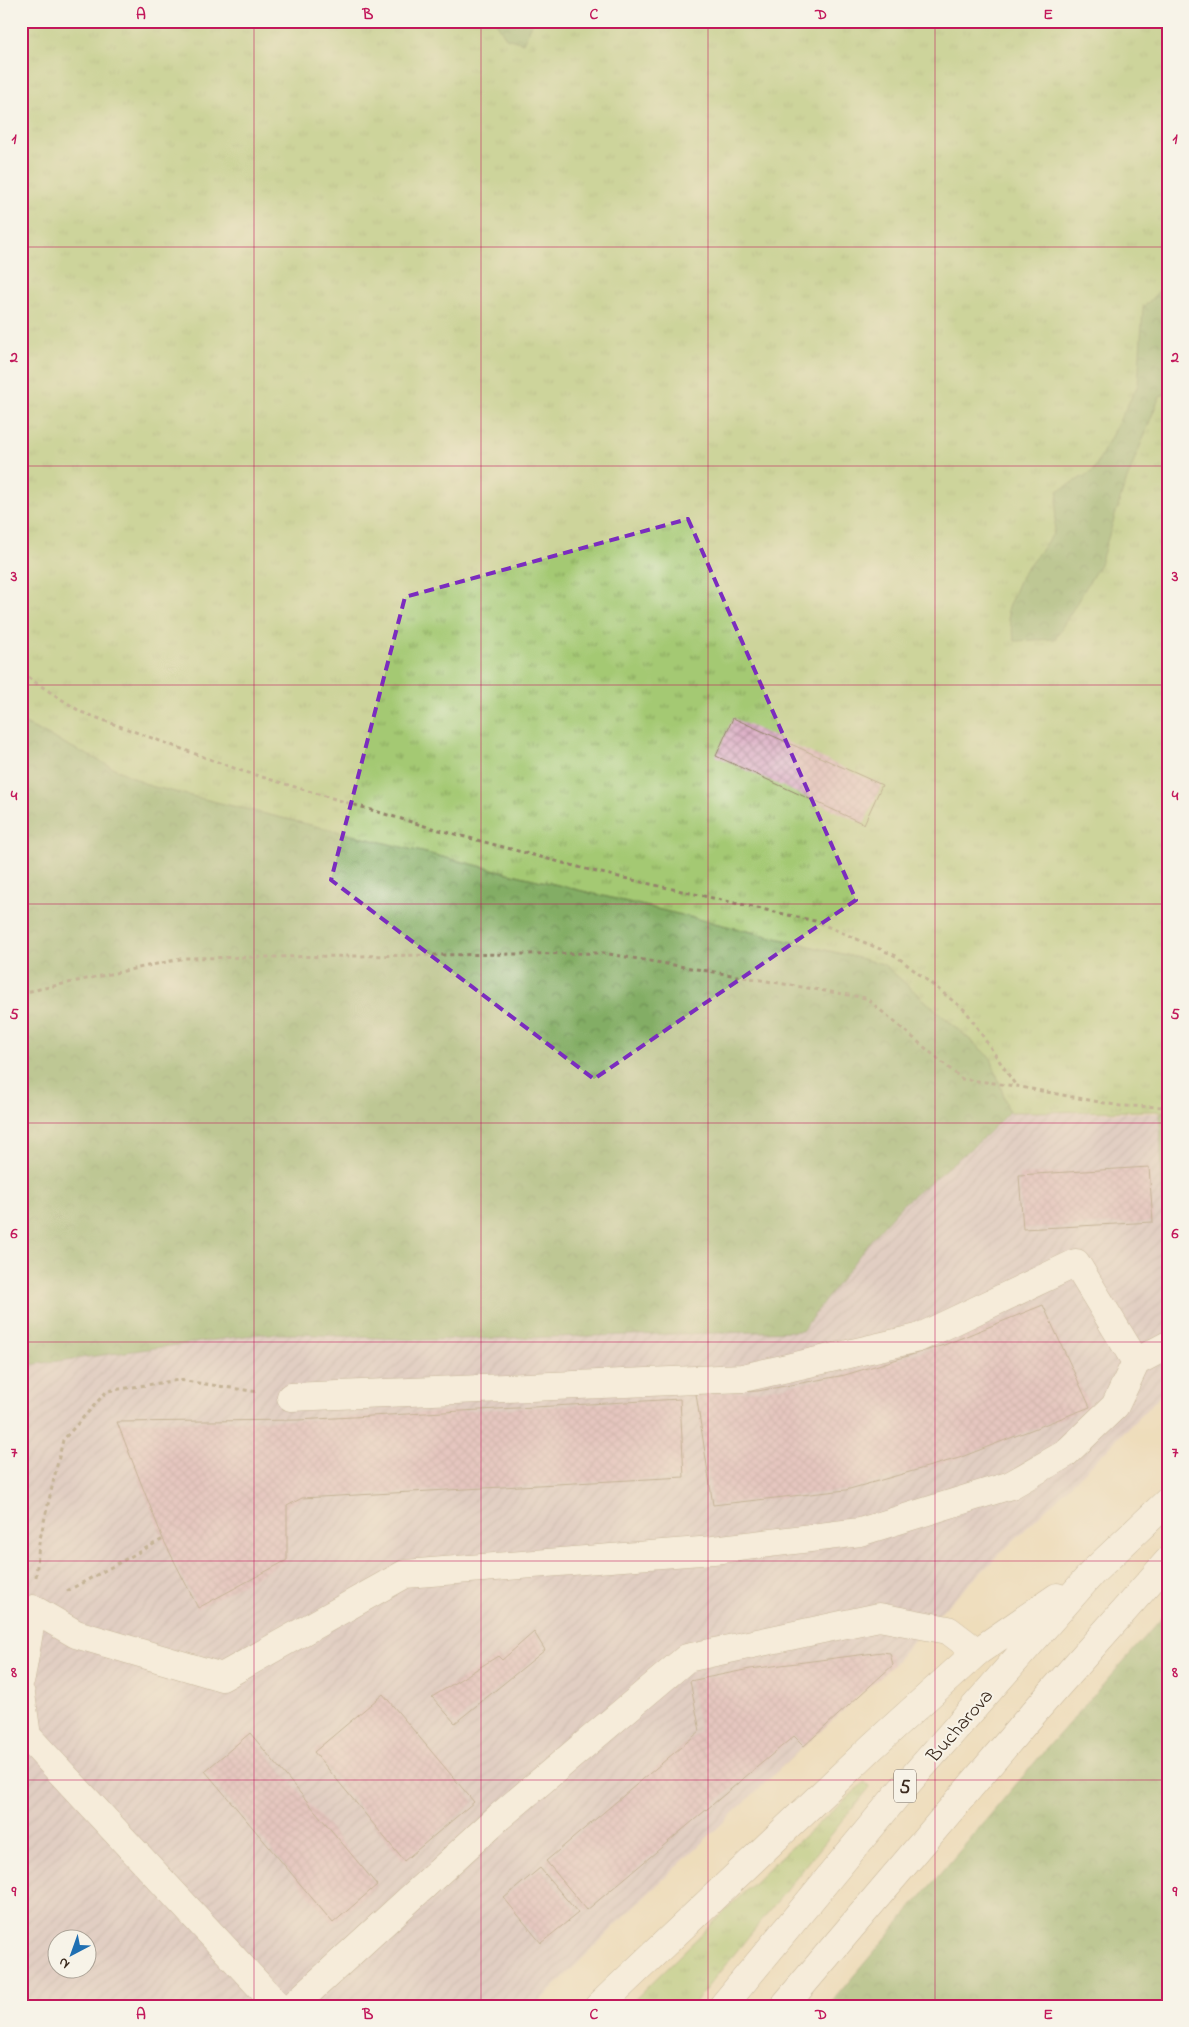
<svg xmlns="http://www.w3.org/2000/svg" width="1189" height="2027" font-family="'Indie Flower',sans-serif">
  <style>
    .industrial { fill: url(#industrial-furrows); fill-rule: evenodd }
    .grass { fill: url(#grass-tufts); stroke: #707a48 }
    .forest { fill: url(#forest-crowns); stroke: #5f6c42 }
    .building { fill: url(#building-cross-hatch) }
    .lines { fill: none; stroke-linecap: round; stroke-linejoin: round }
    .minor-casing { stroke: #94846c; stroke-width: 29 }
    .major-casing { stroke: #94846c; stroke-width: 29 }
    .path { stroke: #94846c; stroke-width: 3; stroke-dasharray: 4 4; stroke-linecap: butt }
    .minor { stroke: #fff; stroke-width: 28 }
    .major { stroke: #fff; stroke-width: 28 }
    .marked { fill: none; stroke: #7b2cbf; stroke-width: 4; stroke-dasharray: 10 6; stroke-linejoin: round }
    .grid { fill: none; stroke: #c2185b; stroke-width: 1; stroke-opacity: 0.55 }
    .labels { text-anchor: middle; stroke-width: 4; stroke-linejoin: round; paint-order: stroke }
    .shield { fill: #f7f3e8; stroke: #73665b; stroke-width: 1 }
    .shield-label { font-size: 19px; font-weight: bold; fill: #3b2a1e }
    .street-label { font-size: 20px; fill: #3b2a1e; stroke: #f7f3e8 }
    .neatline { fill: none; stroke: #c2185b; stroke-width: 2 }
    .grid-label { font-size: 16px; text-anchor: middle; font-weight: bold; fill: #c2185b }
  </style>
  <defs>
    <pattern id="industrial-furrows" width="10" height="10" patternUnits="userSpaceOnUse" patternTransform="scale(1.25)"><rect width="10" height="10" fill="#d1bdcc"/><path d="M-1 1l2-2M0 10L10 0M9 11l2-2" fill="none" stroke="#ab9aa5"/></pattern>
    <pattern id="grass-tufts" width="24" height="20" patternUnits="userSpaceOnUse" patternTransform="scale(1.25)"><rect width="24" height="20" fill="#a4c973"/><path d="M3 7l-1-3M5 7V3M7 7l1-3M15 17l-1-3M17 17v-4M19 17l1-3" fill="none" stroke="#87a35e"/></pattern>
    <pattern id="forest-crowns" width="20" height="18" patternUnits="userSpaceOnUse" patternTransform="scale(1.25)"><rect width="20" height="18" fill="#83ad65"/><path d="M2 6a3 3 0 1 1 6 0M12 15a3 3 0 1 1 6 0" fill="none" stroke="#6c8d53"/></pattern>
    <pattern id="building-cross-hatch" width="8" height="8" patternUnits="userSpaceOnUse" patternTransform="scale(1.25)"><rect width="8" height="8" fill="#daaac4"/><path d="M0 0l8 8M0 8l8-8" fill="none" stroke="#b28b9f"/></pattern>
  </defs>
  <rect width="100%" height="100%" fill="#f7f3e8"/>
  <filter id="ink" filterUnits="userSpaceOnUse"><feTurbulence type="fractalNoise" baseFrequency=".02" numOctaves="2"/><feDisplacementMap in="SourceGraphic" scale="10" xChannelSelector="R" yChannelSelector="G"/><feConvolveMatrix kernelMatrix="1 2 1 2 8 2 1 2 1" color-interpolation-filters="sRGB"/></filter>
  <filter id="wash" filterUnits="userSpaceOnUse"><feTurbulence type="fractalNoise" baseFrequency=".0096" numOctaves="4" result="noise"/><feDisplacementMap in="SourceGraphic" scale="20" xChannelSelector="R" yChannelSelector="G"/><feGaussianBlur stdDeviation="1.12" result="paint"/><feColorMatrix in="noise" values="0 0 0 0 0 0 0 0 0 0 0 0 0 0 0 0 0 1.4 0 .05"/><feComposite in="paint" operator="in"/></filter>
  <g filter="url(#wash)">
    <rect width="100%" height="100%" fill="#edb"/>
    <!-- industrial -->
    <path class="industrial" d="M1009 1112 1160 1113 1164 1240 1168 1253V1385L1158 1398 1084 1472 926 1626 893 1665 804 1746 634 1907 535 2006H21V1366L260 1334H299L421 1340 802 1331 874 1236 903 1204 980 1141ZM58 1940H88V1970H58Z"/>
    <!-- grass -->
    <path class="grass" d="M21 21H1168V1111L1009 1112 991 1058 883 964 150 786 21 722Z
      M865 1782 870 1787 692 2006H628L772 1865Z"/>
    <!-- forest -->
    <path class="forest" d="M495 21H533L523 43 506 38Z
      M1168 281V391L1159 398 1124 487 1100 564 1055 639 1015 641 1007 610 1021 576 1054 533 1058 491 1093 471 1138 385 1143 308Z
      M21 722 150 786 883 964 991 1058 1009 1112 980 1141 903 1204 874 1236 802 1331 421 1340 299 1334H260L21 1366Z
      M1168 1111V1253L1164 1240 1160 1113Z
      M1168 1611V2006H828L1047 1748Z"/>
    <g id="blocks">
      <!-- building -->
      <path class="building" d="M733 718 882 785 864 824 716 756Z
        M1149 1167 1153 1222 1023 1229 1019 1175Z
        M1043 1305 1090 1407 959 1458 846 1490 713 1505 696 1394 758 1391 845 1375 944 1345Z
        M680 1399 684 1477 302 1498 287 1506V1560L198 1608 163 1539 117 1422 298 1420Z
        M534 1632 545 1650 455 1723 432 1697 498 1656 502 1660Z
        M882 1652 890 1653 893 1665 804 1746 794 1736 587 1910 546 1861 700 1731 690 1681 750 1669Z
        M383 1694 474 1802 404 1861 314 1752Z
        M250 1733 377 1885 333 1923 205 1771Z
        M540 1868 578 1913 541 1943 504 1898Z"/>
    </g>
  </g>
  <g filter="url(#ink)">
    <use href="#blocks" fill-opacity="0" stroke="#94846c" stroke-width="1"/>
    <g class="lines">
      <!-- minor casing -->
      <g class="minor-casing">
        <path id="minor" d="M291 1397 743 1378 918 1338 1076 1263 1136 1362
          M21 1678 33 1609 76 1634 222 1677 405 1574 713 1550 860 1532 1011 1485 1065 1454 1115 1406 1136 1362 1168 1345
          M21 1694 27 1736 278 2006
          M293 2006 499 1817 687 1658 879 1617 948 1630 977 1652"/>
      </g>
      <!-- major casing -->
      <g class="major-casing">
        <path id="major" d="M599 2006 873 1746 977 1652 1057 1597
          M723 2006 898 1794 1093 1572 1168 1501
          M784 2006 1022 1726 1168 1561"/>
      </g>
      <!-- path -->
      <path class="path" d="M21 673 81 712 242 771 428 827 597 872 815 921 896 956 966 1011 1016 1086
        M21 993 185 958 603 953 866 998 962 1079 1016 1086 1120 1106 1168 1107
        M36 1577 39 1543 63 1440 107 1391 179 1380 258 1392
        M67 1591 163 1539"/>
      <!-- minor -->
      <use href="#minor" class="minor"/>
      <!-- major -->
      <use href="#major" class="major"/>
    </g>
  </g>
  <!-- marked area -->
  <path d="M0 0H1189V2027H0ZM688 519 856 900 594 1079 331 880 405 597Z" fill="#edb" fill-opacity=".55" fill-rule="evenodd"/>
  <path class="marked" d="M688 519 856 900 594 1079 331 880 405 597Z"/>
  <!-- grid -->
  <path class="grid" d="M254 21V2006M481 21V2006M708 21V2006M935 21V2006M21 247H1168M21 466H1168M21 685H1168M21 904H1168M21 1123H1168M21 1342H1168M21 1561H1168M21 1780H1168"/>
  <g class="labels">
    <!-- shield labels -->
    <rect class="shield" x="894" y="1769.5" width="22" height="33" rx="4"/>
    <g class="shield-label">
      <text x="905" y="1793">5</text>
    </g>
    <!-- street labels -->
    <g class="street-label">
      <text transform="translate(959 1725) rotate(-49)" y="7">Bucharova</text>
    </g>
  </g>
  <!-- margin -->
  <rect width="1189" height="2027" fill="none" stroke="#f7f3e8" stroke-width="55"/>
  <!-- north arrow -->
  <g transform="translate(72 1954) rotate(221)"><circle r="24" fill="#f7f3e8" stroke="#aca397"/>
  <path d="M0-4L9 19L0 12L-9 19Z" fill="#1f6fb2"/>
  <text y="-8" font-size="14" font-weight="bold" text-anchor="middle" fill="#3b2a1e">N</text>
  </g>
  <rect x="28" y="28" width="1134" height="1972" class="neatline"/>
  <g class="grid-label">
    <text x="141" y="19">A</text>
    <text x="368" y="19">B</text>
    <text x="594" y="19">C</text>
    <text x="821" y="19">D</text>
    <text x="1048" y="19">E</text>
    <text x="14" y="143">1</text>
    <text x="1175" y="143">1</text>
    <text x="14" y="362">2</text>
    <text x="1175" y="362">2</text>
    <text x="14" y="581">3</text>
    <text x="1175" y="581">3</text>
    <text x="14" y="800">4</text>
    <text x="1175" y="800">4</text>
    <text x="14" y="1019">5</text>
    <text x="1175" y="1019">5</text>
    <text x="14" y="1238">6</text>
    <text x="1175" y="1238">6</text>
    <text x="14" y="1457">7</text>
    <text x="1175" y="1457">7</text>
    <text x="14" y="1677">8</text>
    <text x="1175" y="1677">8</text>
    <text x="14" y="1896">9</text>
    <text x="1175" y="1896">9</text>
    <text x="141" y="2019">A</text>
    <text x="368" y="2019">B</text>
    <text x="594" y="2019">C</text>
    <text x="821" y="2019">D</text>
    <text x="1048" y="2019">E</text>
  </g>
</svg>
